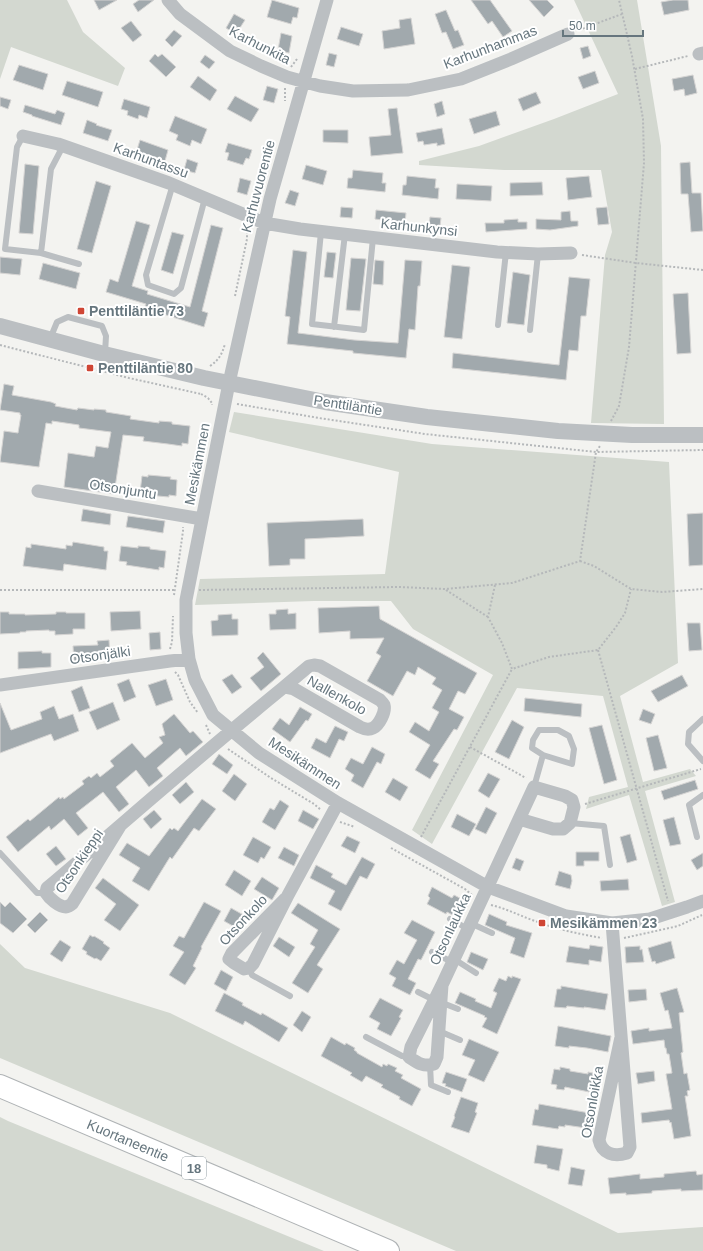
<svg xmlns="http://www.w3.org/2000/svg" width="703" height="1251" font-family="Helvetica,sans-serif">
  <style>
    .green { fill: #d3d8d0 }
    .building { fill: #a1a9ad; stroke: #d5d4d3 }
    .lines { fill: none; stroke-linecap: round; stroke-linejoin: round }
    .trunk-casing { stroke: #afb3b5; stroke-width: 24 }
    .path { stroke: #b5b8ba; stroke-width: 2; stroke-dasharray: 2 2; stroke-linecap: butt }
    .service { stroke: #bbbfc2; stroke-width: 6 }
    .minor { stroke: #bbbfc2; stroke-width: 13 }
    .tertiary { stroke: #bbbfc2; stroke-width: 16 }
    .trunk { stroke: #fff; stroke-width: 22 }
    .poi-dot { fill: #cf4635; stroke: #fff; stroke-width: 1.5 }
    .labels { text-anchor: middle; stroke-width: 4; stroke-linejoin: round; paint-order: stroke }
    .shield { fill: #fff; stroke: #949fa5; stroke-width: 1 }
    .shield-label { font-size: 13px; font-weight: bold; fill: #66767e }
    .street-label { font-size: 14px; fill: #66767e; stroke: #fff }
    .poi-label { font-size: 14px; font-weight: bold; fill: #66767e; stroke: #fff; text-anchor: start }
  </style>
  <rect width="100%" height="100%" fill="#f3f3f0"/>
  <!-- green -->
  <path class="green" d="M0 0H67L83 32 125 68 118 86 11 47 0 79Z
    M574 0H637L661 146 664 424 591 423 605 255 612 232 601 170H504L419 165V161L479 146 554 119 618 94Z
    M234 412 432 444 669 462 678 663 620 696 643 782 690 769 696 776 645 791 675 902 662 906 629 795 586 809 589 797 628 787 603 696 517 688 432 844 412 830 493 675 413 629 391 601H314L195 605 200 579 385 574 399 472 229 432Z
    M0 944 25 968 170 1013 618 1233 703 1227V1251H456L0 1058Z
    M0 1117 8 1121 324 1251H0Z"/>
  <!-- building -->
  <path class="building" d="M94 0H117L99 10Z
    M139 0H154L138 12 133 4Z
    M272 0 299 8 297 18 293 17 291 24 267 17Z
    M471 0H490L512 31 503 37 492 21 488 24Z
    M529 0H547L554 7 544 17Z
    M673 0H688L689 10 664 15 661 2Z
    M446 10 455 31 458 30 464 45 453 49 446 32 442 33 435 14Z
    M234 14 245 20 236 34 226 28Z
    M411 18 415 44 384 49 382 31 400 28 399 20Z
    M131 21 142 35 133 42 121 28Z
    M341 27 363 34 359 46 337 39Z
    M174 30 182 36 172 47 165 40Z
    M281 33 292 36 289 53 278 50Z
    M588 46 591 56 583 59 580 48Z
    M329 53 337 55 334 67 326 65Z
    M155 54 158 57 162 54 176 67 166 77 149 61Z
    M205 55 215 62 209 69 200 62Z
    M19 65 48 74 43 90 13 80Z
    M595 71 599 83 583 89 578 77Z
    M693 75 697 93 685 96 684 89 674 91 672 79Z
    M198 76 217 90 210 101 190 87Z
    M67 81 103 92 98 107 62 95Z
    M267 86 278 89 274 103 263 100Z
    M536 92 541 103 523 111 518 99Z
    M235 96 259 109 251 122 227 109Z
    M0 97 11 100 8 109 0 106Z
    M124 99 150 107 147 118 139 115 138 119 127 115 128 111 121 109Z
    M442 101 445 114 437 117 434 104Z
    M25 105 55 114 57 110 65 113 61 125 32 116V115L23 112Z
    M397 108 403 153 371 156 369 137 391 135 388 109Z
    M496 111 500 125 474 134 469 119Z
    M175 116 207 129 201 144 192 140 190 146 176 140 178 135 169 131Z
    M87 120 97 124 96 125 112 130 108 141 83 133Z
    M442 128 445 144 437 146V143L424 145 423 141 418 142 416 133Z
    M323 130H348V143L323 142Z
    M140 140 168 150 165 161 144 154V156L136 153Z
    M228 143 252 150 249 159 246 158 243 165 227 160 229 153 225 152Z
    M187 159 198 163 195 173 184 170Z
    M690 162 692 193H701L703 231 691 232 688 194H681L680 163Z
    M25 164 39 166 33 234 19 233Z
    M306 165 327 171 323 185 302 179Z
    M353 170 383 173 382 183H386L385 192 347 188 348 178H352Z
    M407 176 436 179 435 188H439L438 199 402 195 403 185H406Z
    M589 176 592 197 568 200 566 178Z
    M240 178 251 181 247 195 237 192Z
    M96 181 111 186 92 253 77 249Z
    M542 182 543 195 510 196V183Z
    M457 184 492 186 491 201 456 199Z
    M290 190 299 193 295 206 285 203Z
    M341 207 353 208 352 218 340 217Z
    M607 207 609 224 598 225 596 208Z
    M376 210 406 213 405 223 375 219Z
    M570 211 571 221H578V226L550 230 536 229V219L561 220V212Z
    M430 217 441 218 440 226 429 225Z
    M518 219V222H527V229L486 232 485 223H504V220Z
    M136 221 150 225 132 286 148 291 147 294 190 307 211 225 223 228 202 311 208 313 204 327 144 308 146 304 106 292 110 279 118 282Z
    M172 232 184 235 173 274 161 270Z
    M293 250 307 252 298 333 354 340 398 343 405 260 422 261 420 286H418L415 330 409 329 406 358 353 353V351L287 344 290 317 285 316Z
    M327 252 336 253 333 278 324 277Z
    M0 257 22 259 20 275 0 273Z
    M351 258 366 259 360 311 346 310Z
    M375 260 384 261 383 285 373 284Z
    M43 263 80 273 76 289 39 279Z
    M452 265 470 267 462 339 444 337Z
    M513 272 530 275 524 325 507 323Z
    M569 277 590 279 586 316H581L578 351 569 350 566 380 452 368 453 353 559 365Z
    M688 293 691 353 677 354 673 294Z
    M4 384 14 386 12 395 51 402 56 404 55 406 77 410 78 408 94 410V409L106 410V412L131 416 130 419 159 423V421L172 422V424L190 426 188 444 182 443V446L168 444 143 441 144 437 123 435 114 494 64 487 68 453 94 457 96 446 108 448 111 432 79 428V425L52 421V424L46 423 39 467 0 462 4 431 18 433 21 415H20V413L0 410Z
    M148 475 171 477 170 479 177 480 176 496 169 495V497L147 495V492H140L142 476 148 477Z
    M83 509 111 514 110 525 81 521Z
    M703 513V565L689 566 687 514Z
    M128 516 165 521 163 533 126 527Z
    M363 519 364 536 305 539V559H290V565L269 566 267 523Z
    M73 542 104 547V551H108L106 570 64 564 63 571 23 566 26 547 31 548V544L66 549V545L72 546Z
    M121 546 138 548V546L150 547V549L166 551 164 568 159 567V570L126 565 127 562 119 561Z
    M379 606 380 619 477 673 465 694 458 691 449 709 464 717 457 730 454 729 433 761 439 764 430 779 415 770 430 745 409 732 415 722 429 731 439 712 432 708 442 690 432 684 436 678 418 667 415 675 407 671 393 696 367 681 381 656 376 653 384 638 350 639V631L319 633 318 608Z
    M288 609V614L296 613V629L270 630 269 614H276V610Z
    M140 611 141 629 111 631 110 612Z
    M0 612H9V614H25V615L56 614V612H66V613H85V629H73V634L55 635V631H49V630L26 631V632H20V633L0 634Z
    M232 614V619H238V635L212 636 211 621 218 620V615Z
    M687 623H700L702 650 689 651Z
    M160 632 161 649 150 650 149 633Z
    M109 640 110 657 88 658V661L74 662 73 646 98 645 97 641Z
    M42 651V653H51V667L18 669V652Z
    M263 652 281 674 261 691 250 678 264 667 257 658Z
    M232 674 242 687 232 694 222 680Z
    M682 675 688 686 658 702 651 691Z
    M129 679 136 697 124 702 117 684Z
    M166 679 173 700 156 706 148 685Z
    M82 686 90 708 79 712 71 691Z
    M525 698 582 704 581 717 524 711Z
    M113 702 120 720 97 730 89 712Z
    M0 703 11 730 42 719 40 712 54 706 59 719 73 714 79 731 54 741 51 734 0 753Z
    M300 707 312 714 308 721 306 720 290 742 272 729 280 718 289 725Z
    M643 709 655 714 651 724 639 720Z
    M174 714 190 733 193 731 203 742 186 756 180 748 157 768 163 776 149 787 136 770 116 787 129 804 119 812 103 792 76 813 88 828 78 836 64 819 51 830 49 826 18 852 6 837 28 819 30 821 59 797 60 799 63 797 64 799 84 784 82 781 89 776 91 778 97 773 100 777 114 766 110 761 132 743 145 758 163 743 159 737 165 735 162 724Z
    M512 720 524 727 509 759 495 752Z
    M602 725 617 780 604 784 589 728Z
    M335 726 348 732 344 741 339 739 330 758 311 748 316 738 326 743Z
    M658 735 667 768 654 771 646 738Z
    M372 747 385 754 381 764 377 762 363 788 351 781 354 775 345 769 351 758 363 764Z
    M219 754 233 765 227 774 212 764Z
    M488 773 500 779 489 798 478 791Z
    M234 774 247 784 235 801 222 791Z
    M393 778 408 787 400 801 385 792Z
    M695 780 698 789 664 800 661 791Z
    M186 782 194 792 180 804 172 795Z
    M202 799 216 809 199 831 194 828 172 859 170 857 149 891 132 881 140 868 119 855 127 843 149 856 170 828 172 830 174 828 178 831Z
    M280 800 289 806 275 830 262 822 270 808 274 810Z
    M486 807 497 813 486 834 475 829Z
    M154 810 162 819 151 829 143 819Z
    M303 810 319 819 313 829 298 821Z
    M457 814 476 824 469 836 451 827Z
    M674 817 681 844 670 846 663 820Z
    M630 834 637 860 627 863 620 837Z
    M347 836 360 842 355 853 341 846Z
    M253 837 271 847 264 859 261 857 258 863 243 855Z
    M56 846 66 859 56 866 46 854Z
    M284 847 299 855 294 866 278 858Z
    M576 852H599V861H584V866H576Z
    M703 853V866L697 870 691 860Z
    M362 857 375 864 367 879 360 876 341 911 328 904 335 891 310 878 316 865 333 874 331 877 346 885Z
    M516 858 524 861 520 871 512 868Z
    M234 870 251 881 242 896 225 885Z
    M559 871 571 875 572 881 570 889 555 885Z
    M262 877 279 888 272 900 254 889Z
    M103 878 139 905 120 931 104 920 116 904 95 888Z
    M628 879 629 890 601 891 600 881Z
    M432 887 452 898 454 895 469 903 460 919 447 912 446 914 427 904 430 898 428 896Z
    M0 902 5 907 10 902 27 919 13 933 0 923Z
    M204 902 221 911 201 947 202 948 193 966 196 968 185 985 169 975 184 952 173 946 179 936 184 938Z
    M298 903 340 929 317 965 323 969 308 993 292 983 315 947 310 944 318 930 291 913Z
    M231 908 247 917 240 930 224 921Z
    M40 912 48 920 35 933 27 925Z
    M489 914 507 922 506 925 532 933 524 958 510 953 515 938 485 925Z
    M412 920 435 932 421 960 418 959 408 979 416 983 410 995 392 986 396 978 389 974 397 960 404 964 417 940 404 933Z
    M90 935 93 937 94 936 104 942 103 943 110 948 101 961 96 958 95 959 86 954 87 952 82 949Z
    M279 937 295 947 289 957 273 946Z
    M60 940 71 947 62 962 50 954Z
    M671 941 675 958 656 964 655 961 652 962 648 948Z
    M590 945 603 947 601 962 589 960V965L566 962 569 946 589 949Z
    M640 946V950L642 949 644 962 626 963 625 947Z
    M471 952 488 959 483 970 467 962Z
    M221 970 233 977 226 991 214 984Z
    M508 976 512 978V976L521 979 497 1034 482 1027 487 1018 484 1017 485 1016 455 1003 460 992 476 999 475 1001 491 1008 497 993 493 991 499 978 506 981Z
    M561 986 608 994 605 1010 584 1007V1008L567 1006 566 1008 554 1007 557 989H561Z
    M677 988 684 1012 679 1013 683 1052 681 1053 684 1074 687 1073 690 1090 687 1091 688 1096H685L691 1136 674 1139 671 1122 670 1123 669 1120 642 1123 641 1113 672 1109 666 1074 672 1073 669 1054H667L666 1048H665L664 1040 633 1044 631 1031 649 1028V1031L672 1028 668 1010 665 1011 660 993Z
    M646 989 647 1000 629 1002 628 990Z
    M224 993 243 1003 242 1005 261 1015 262 1013 288 1028 279 1042 245 1021 243 1025 215 1011Z
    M380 998 403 1010 399 1017 401 1018 391 1036 377 1029 380 1023 369 1017Z
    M302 1011 311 1017 302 1032 293 1025Z
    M558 1026 611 1036 608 1052 587 1048 569 1046V1048L555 1046Z
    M331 1037 345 1045 346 1043 355 1048 354 1050 357 1052V1053L382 1067 383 1064 387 1066 388 1064 397 1068 395 1071 403 1075 401 1078 421 1089 412 1106 399 1099 400 1097 381 1087 383 1085 366 1076 362 1082 350 1075 352 1073 321 1056Z
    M469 1039 499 1052 484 1082 468 1075 475 1060 462 1055Z
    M560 1067 570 1069V1071L588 1074V1072L602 1075 599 1094 565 1087 564 1090 556 1089 557 1085 551 1084 554 1069 560 1070Z
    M654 1071 655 1081 638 1084 636 1073Z
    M446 1072 467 1079 462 1092 445 1086 446 1084 442 1083Z
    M461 1097 478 1103 475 1112 477 1113 469 1133 451 1127 455 1117 454 1116Z
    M539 1104 595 1114 593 1129 565 1125V1127L559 1126 558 1129 532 1125 535 1109 538 1110Z
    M537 1145 563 1149 559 1171 547 1168V1165L534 1163Z
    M571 1167 585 1170 582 1186 568 1184Z
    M696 1171 697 1175 703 1174V1190L681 1191V1189L652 1191V1193L626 1195V1193L610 1194 608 1178 640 1174V1179L664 1177V1174Z"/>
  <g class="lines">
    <!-- trunk casing -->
    <g class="trunk-casing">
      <g id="trunk">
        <path id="s1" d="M0 1086 388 1251"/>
      </g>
    </g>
    <!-- path -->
    <path class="path" d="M579 30 622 14
      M291 67 297 59
      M635 69 688 56
      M285 88V101
      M252 206 261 184
      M582 255 636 263 703 270
      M235 296 247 239V228
      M0 345 129 378 201 394
      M210 366C219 360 222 354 225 344
      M201 394 208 398 212 403V405
      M237 404 319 418 425 434 596 452 703 450
      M611 421 619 406 629 347 644 163 643 119 632 56 619 0
      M187 505 193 497 206 431
      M580 561 594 566 631 589 662 592 703 589
      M495 585 488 617 502 643 512 669 549 657 598 650 616 627 625 613 631 589
      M0 590H176
      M199 590 399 587 445 589 512 583 580 561 596 452 600 446
      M446 590 488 617
      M174 595 183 531V527
      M170 649 172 642 173 616
      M598 650 668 901
      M175 672 178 675 190 702 198 713
      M206 725 210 734
      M470 747 526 778
      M228 749 271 778 314 804 321 810
      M585 804 701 769
      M340 822 355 827
      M421 837 512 669
      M391 848 465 889 472 895
      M491 905C508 909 522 917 538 922 559 930 580 934 602 938
      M624 938 647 933 678 926 702 915"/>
    <!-- service -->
    <path class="service" d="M23 136 17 147 5 249 41 253 51 169 63 146
      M173 184 146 275 148 285 174 294 181 288 205 198
      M321 232 312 324 364 330 373 238
      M41 253 79 264
      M498 325 506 252
      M334 327 345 234
      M530 330 538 254
      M50 339 57 322 68 317 102 326 106 336 105 353
      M703 719 689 732 688 744 703 761
      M539 730H558L569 736 574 749 572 764 543 755 532 748 533 740Z
      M534 787 543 755
      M570 823 604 826 610 865
      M697 837 689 805 703 795
      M0 853 37 893H46
      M450 919 468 929
      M470 923 492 933
      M432 952 452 962
      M454 959 476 973
      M249 968 252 975 290 996
      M418 992 434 1000
      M440 1002 458 1009
      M439 1031 460 1040
      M366 1037 402 1056 409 1057
      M430 1065 431 1085 448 1092"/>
    <!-- minor -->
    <path class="minor" d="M168 0 180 14 230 51 261 66 287 77 320 86 353 91 408 90 461 79 511 59 568 34
      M327 0 270 199 229 383 186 600V633L189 659 195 680 213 715 259 753 338 803 488 887 566 916 612 923 650 919 687 907 703 901
      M699 54 703 53
      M23 136 58 144 169 183 264 223 300 229 497 252 538 254 571 253
      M38 491 202 519
      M0 685 170 661 189 659
      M120 826 72 904C71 905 67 907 66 907 59 907 49 898 46 893L47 888C126 821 204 752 284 687L294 689 360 727C364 729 369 730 373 728 379 725 386 712 384 705 383 703 381 701 380 700L320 666 314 665 309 666 284 687
      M287 897 232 953 229 959 234 963 244 969 249 968 253 964 287 897 338 803
      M612 923 630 1147 627 1153C614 1157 602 1154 599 1140L621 1037
      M442 985 437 1057 434 1064C423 1067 418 1063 409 1057L411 1047 442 985 534 787 565 796 572 800 574 807 570 823 563 829H553L519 819"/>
    <!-- tertiary -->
    <path class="tertiary" d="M0 326 104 354 204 378 325 402 427 417 558 431 632 435H703"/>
    <!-- trunk -->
    <use href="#trunk" class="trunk"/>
  </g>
  <!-- markers -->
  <g class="poi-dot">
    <rect x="77" y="307" width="8" height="8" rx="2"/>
    <rect x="86" y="364" width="8" height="8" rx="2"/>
    <rect x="538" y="919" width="8" height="8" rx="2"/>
  </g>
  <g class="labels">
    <!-- shield labels -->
    <rect class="shield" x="182" y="1157" width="24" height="22" rx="3"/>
    <g class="shield-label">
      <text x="194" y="1173">18</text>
    </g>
    <!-- street labels -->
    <g class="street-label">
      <text transform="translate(260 45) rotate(27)" y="5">Karhunkita</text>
      <text transform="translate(490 47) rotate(-21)" y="5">Karhunhammas</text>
      <text transform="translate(151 160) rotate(20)" y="5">Karhuntassu</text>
      <text transform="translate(258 186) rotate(-75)" y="5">Karhuvuorentie</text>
      <text transform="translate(419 227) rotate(6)" y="5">Karhunkynsi</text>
      <text transform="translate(348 405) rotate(9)" y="5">Penttiläntie</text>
      <text transform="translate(197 464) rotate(-79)" y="5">Mesikämmen</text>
      <text transform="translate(123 489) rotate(9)" y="5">Otsonjuntu</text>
      <text transform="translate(100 655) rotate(-8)" y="5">Otsonjälki</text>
      <text transform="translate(337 695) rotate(29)" y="5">Nallenkolo</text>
      <text transform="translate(305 763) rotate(33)" y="5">Mesikämmen</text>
      <text transform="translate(79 861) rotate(-56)" y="5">Otsonkieppi</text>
      <text transform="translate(243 920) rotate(-47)" y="5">Otsonkolo</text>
      <text transform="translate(450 929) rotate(-65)" y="5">Otsonlaukka</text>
      <text transform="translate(592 1102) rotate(-80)" y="5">Otsonloikka</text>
      <text dy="5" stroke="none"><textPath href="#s1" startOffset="139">Kuortaneentie</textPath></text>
    </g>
    <!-- poi labels -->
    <g class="poi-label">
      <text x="89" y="316">Penttiläntie 73</text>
      <text x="98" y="373">Penttiläntie 80</text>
      <text x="550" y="928">Mesikämmen 23</text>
    </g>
  </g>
  <!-- scale -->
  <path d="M563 30v6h80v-6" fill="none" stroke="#66767e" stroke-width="2"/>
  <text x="569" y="30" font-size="12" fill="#66767e" stroke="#ffffff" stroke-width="3" paint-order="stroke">50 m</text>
</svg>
